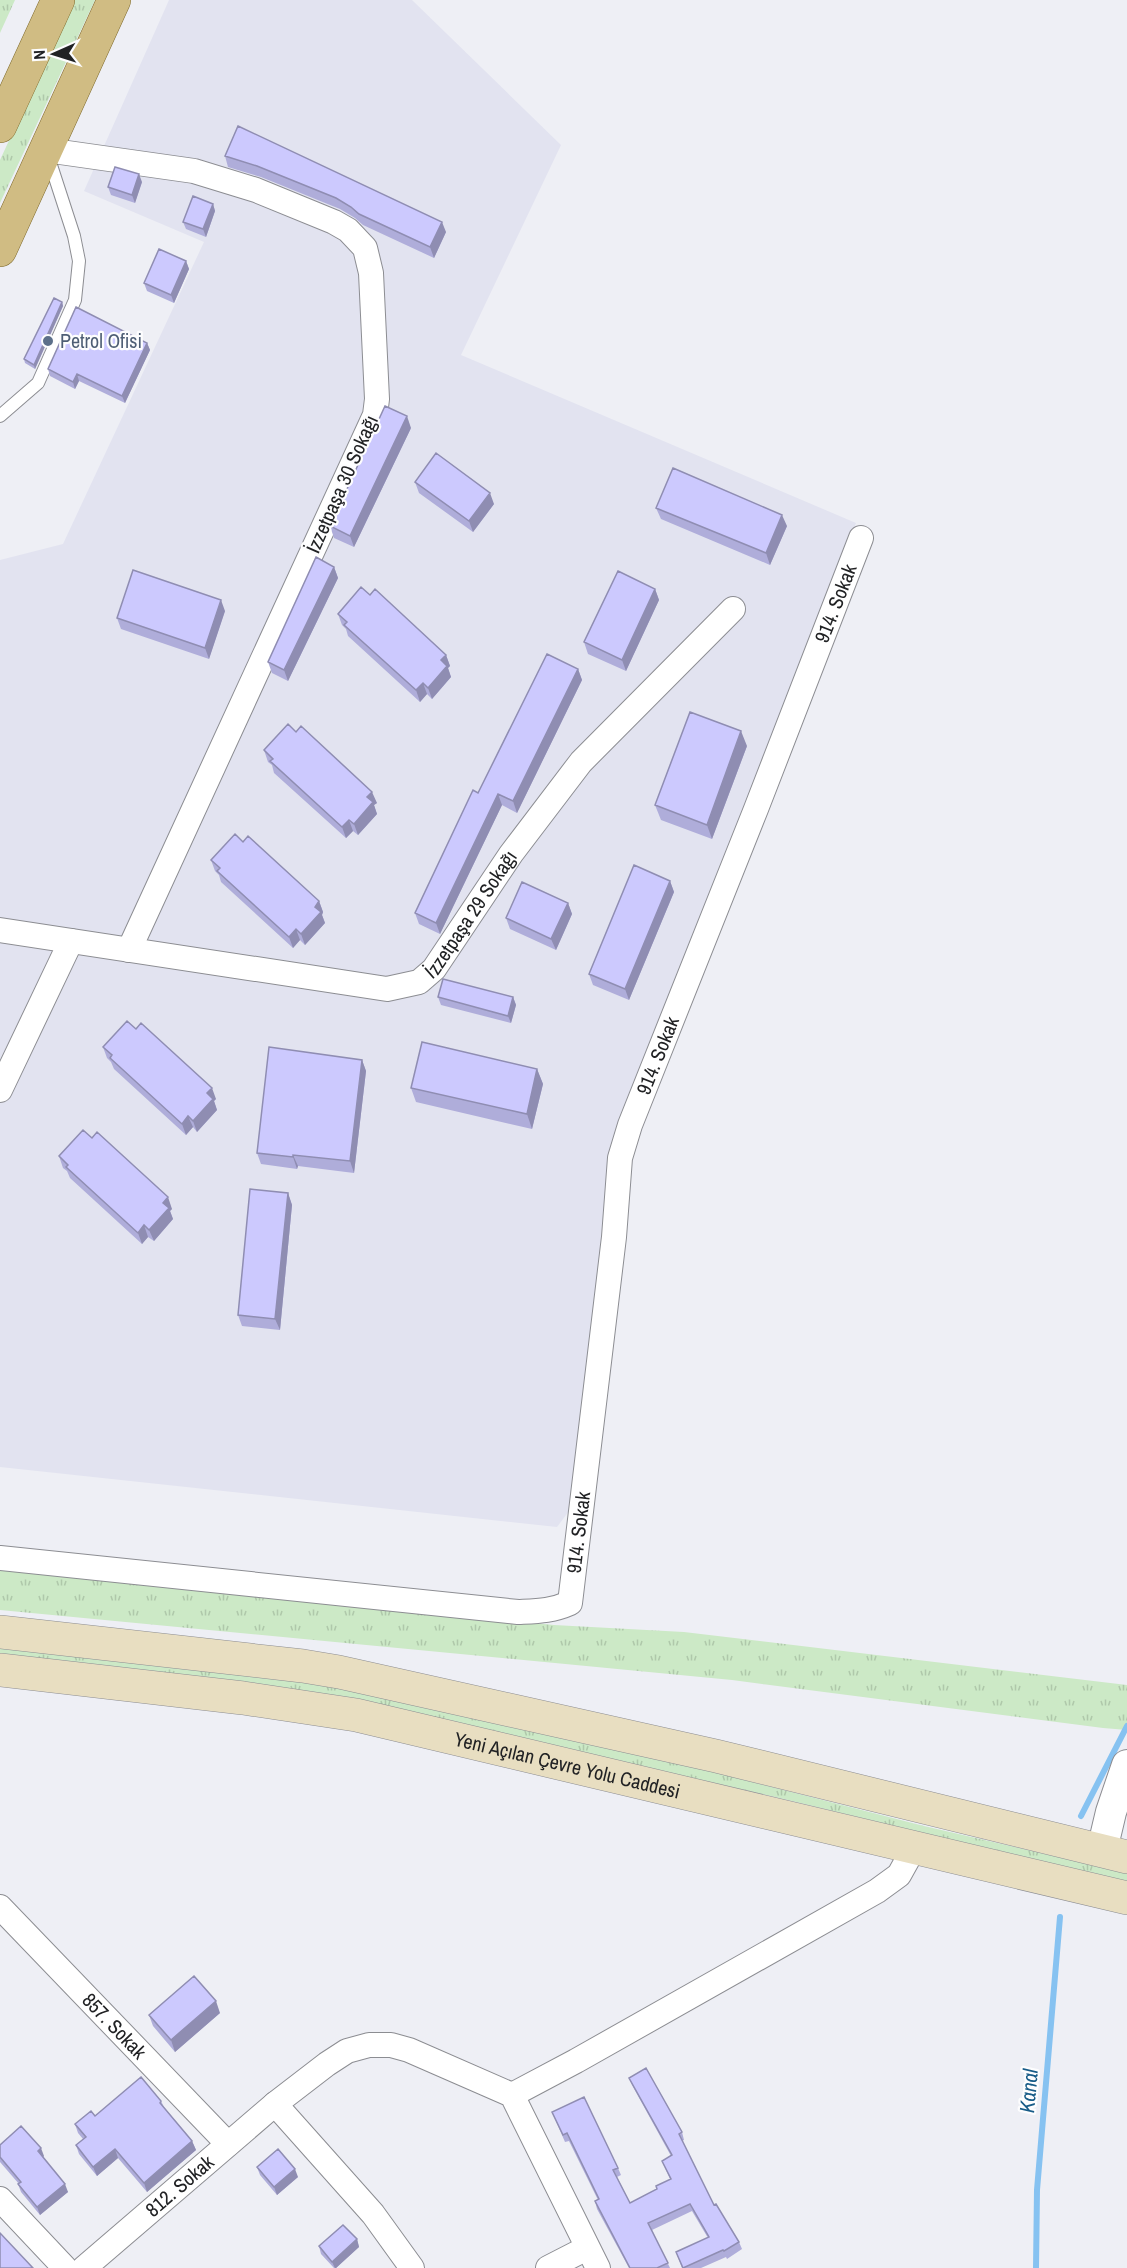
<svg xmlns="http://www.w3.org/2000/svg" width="1127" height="2268" font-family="'Archivo Narrow',sans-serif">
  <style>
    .built { fill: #e2e3f0 }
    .grass { fill: url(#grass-tufts) }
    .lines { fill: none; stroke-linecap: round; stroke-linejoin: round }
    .stream { stroke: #86c2f1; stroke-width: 6 }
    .service-casing { stroke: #8c8d92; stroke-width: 14 }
    .minor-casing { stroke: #8c8d92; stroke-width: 26 }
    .tertiary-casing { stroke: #8c8d92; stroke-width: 32 }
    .secondary-casing { stroke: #8c8d92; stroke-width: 34 }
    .primary-casing { stroke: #7f6a2c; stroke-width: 34 }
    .service { stroke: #fff; stroke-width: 12 }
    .minor { stroke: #fff; stroke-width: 24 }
    .tertiary { stroke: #fff; stroke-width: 30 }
    .secondary { stroke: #e8dec1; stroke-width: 33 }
    .primary { stroke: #d0bc83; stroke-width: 33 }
    .wall { fill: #afadda }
    .shaded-wall { fill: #8f8db2 }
    .building { fill: #ccc9fe; stroke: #8f8db2; stroke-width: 1.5 }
    .service-dot { fill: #5c6f8a; stroke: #fdfdfe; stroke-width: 2 }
    .labels { text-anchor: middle; stroke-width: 4.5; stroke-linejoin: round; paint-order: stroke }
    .service-label { font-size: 20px; fill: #4e5e75; stroke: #fdfdfe; text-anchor: start }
    .street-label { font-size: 20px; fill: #212224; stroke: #fdfdfe }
    .water-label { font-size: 21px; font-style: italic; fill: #175b87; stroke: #fdfdfe }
  </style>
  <defs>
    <pattern id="grass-tufts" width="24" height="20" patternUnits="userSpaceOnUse" patternTransform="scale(1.5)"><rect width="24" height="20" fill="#cce9c6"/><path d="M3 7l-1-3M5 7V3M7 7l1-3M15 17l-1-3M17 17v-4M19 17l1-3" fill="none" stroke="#afc8aa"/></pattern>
  </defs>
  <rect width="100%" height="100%" fill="#eeeff5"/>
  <!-- built -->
  <path class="built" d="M169 0H412L561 145 461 355 856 523 608 1163 579 1487 569 1511 557 1527 0 1467V560L63 544 204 242 84 191Z"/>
  <!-- grass -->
  <path class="grass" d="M0 0H15L0 33Z
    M74 0H95L0 203V160Z
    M0 1568 554 1625 684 1632 1127 1685V1730L1103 1728 732 1680 0 1610Z
    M0 1645 331 1685 706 1770 924 1826 1127 1873V1883L792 1801 411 1713 0 1655Z"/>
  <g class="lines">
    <!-- stream -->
    <path class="stream" d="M1081 1816 1127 1726
      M1036 2268 1037 2190 1060 1917"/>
    <!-- service casing -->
    <g class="service-casing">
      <path id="service" d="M0 416 38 383 75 300 79 261 74 236 49 159"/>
    </g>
    <!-- minor casing -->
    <g class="minor-casing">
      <g id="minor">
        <path d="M46 150 194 171 256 190 334 222 348 230 365 248 371 273 377 399 375 415 129 950"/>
        <path id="s1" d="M0 930 387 989 419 982 434 969 511 854 581 762 733 609"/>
        <path d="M0 1090 71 941"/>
        <path id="s2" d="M0 1558 518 1612C537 1611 552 1611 570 1603L614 1237 620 1158 630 1125 756 809 861 538"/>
        <path id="s3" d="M0 1907 228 2144"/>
        <path d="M512 2095 576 2061 877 1891 899 1875 914 1848"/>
        <path d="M275 2104 373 2214 412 2268"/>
        <path d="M0 2199 65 2268"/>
        <path id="s4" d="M84 2268 275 2104 327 2064 347 2051 369 2045H391L409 2050 512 2095 598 2268"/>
        <path d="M548 2268 587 2248"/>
      </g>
    </g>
    <!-- tertiary casing -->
    <g class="tertiary-casing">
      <path id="tertiary" d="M1102 1850 1111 1812 1127 1765"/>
    </g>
    <!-- secondary casing -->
    <g class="secondary-casing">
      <g id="secondary">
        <path d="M0 1632 303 1666 339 1672 716 1756 1127 1857"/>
        <path id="s5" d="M0 1670 243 1698 356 1715 1127 1898"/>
      </g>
    </g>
    <!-- primary casing -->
    <g class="primary-casing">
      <path id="primary" d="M0 126 58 0
        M0 250 114 0"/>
    </g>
    <!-- service -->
    <use href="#service" class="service"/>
    <!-- minor -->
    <use href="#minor" class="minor"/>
    <!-- tertiary -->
    <use href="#tertiary" class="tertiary"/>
    <!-- secondary -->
    <use href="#secondary" class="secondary"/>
    <!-- primary -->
    <use href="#primary" class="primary"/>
  </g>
  <!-- wall -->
  <path class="wall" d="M238 126 446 232 434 258 363 225 355 218 340 209 261 177 228 167 225 156Z
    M142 182 135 203 111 195 108 187Z
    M213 204 215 211 206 237 186 229 183 222Z
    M186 261 189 269 174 303 147 291 144 283Z
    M62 302 63 306 35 369 25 363 24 359Z
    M147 343 150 350 125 403 79 381 75 389 50 376 48 369Z
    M411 428 354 547 334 538 330 526Z
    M415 482 494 504 473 532 419 493Z
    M656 508 787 526 770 565 661 519Z
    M334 567 338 578 288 681 272 673 268 662Z
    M655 589 659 600 626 671 588 654 584 642Z
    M370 595 446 655 450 666 448 668 451 677 432 699 427 694 420 702 348 636 346 629 342 625 338 614Z
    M225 611 209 659 121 629 117 618Z
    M578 669 582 680 517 813 502 805 440 934 419 924 415 913 478 793Z
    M747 746 712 839 661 820 655 805Z
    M264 750 377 803 374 805 377 814 358 835 353 831 346 838 274 773 272 765 268 762Z
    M243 842 319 901 323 912 322 915 325 923 305 945 300 940 293 948 221 882 219 875 215 871 211 860Z
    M670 881 674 892 629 1000 593 985 589 974Z
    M568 903 572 914 556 950 510 929 506 918Z
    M438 997H513L516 1005 511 1023 441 1005Z
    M103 1047 216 1099 214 1101 217 1110 197 1132 193 1127 186 1135 114 1069 111 1062 107 1058Z
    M362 1060 366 1071 354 1173 298 1166 297 1169 261 1164 257 1153Z
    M537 1069 543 1084 532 1129 416 1102 411 1088Z
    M59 1156 172 1209 170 1211 173 1219 154 1241 148 1237 142 1244 70 1178 67 1171 63 1168Z
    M288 1193 292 1205 280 1330 242 1326 238 1315Z
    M220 2013 175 2052 153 2026 149 2015Z
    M629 2078 682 2132 684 2140 682 2141 714 2205 739 2242 742 2249 727 2259 726 2257 701 2268H682L676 2252 708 2238 692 2211 652 2230 670 2268H629L597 2209 595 2201 598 2200 569 2141 565 2142 552 2112 618 2168 621 2175 617 2177 630 2203 657 2189 670 2179 662 2161 671 2156 632 2085Z
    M161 2101 164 2107 192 2141 196 2150 147 2192 118 2158 97 2176 79 2154 76 2145 83 2139 78 2133 75 2124 95 2116Z
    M0 2145 44 2156 43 2157 68 2192 40 2215 21 2192 18 2184H19L0 2162Z
    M257 2167 298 2177 277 2195 260 2175Z
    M357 2239 359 2247 336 2268H334L321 2254 319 2246Z"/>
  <!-- shaded-wall -->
  <path class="shaded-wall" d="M139 174 142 182 135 203 132 195Z
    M213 204 215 211 206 237 203 229Z
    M442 222 446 232 434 258 430 247Z
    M186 261 189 269 174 303 171 295Z
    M62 302 63 306 35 369 34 365Z
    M147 343 150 350 125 403 122 396Z
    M77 374 79 381 75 389 73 382Z
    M407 416 411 428 354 547 350 536Z
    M490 493 494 504 473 532 469 521Z
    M782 515 787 526 770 565 766 553Z
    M334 567 338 578 288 681 284 670Z
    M655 589 659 600 626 671 622 660Z
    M221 600 225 611 209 659 205 648Z
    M446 655 450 666 448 668 451 677 432 699 428 688 441 660Z
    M578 669 582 680 517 813 513 801Z
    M423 683 427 694 420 702 416 690Z
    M741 731 747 746 712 839 707 825Z
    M372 792 377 803 374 805 377 814 358 835 354 824 367 797Z
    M498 794 502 805 440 934 436 923Z
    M349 820 353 831 346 838 342 827Z
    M670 881 674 892 629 1000 625 989Z
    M319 901 323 912 322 915 325 923 305 945 301 934 315 907Z
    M568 903 572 914 556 950 551 939Z
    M296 929 300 940 293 948 289 937Z
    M513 997 516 1005 511 1023 508 1016Z
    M362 1060 366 1071 354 1173 350 1161Z
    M537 1069 543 1084 532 1129 527 1114Z
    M212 1088 216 1099 214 1101 217 1110 197 1132 193 1121 207 1093Z
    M188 1116 193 1127 186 1135 182 1124Z
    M293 1155 298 1166 297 1169 293 1157Z
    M288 1193 292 1205 280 1330 275 1319Z
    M168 1197 172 1209 170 1211 173 1219 154 1241 149 1230 163 1203Z
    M144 1225 148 1237 142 1244 138 1233Z
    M216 2001 220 2013 175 2052 171 2040Z
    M192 2141 196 2150 147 2192 144 2183Z
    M41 2148 44 2156 41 2159 38 2151Z
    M115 2149 118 2158 97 2176 93 2167Z
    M295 2169 298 2177 277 2195 274 2187Z
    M65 2184 68 2192 40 2215 37 2207Z
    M357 2239 359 2247 336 2268H335L332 2262Z"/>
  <!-- building -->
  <path class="building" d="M238 126 442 222 430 247 359 214 351 207 336 198 257 166 225 156Z
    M115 167 139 174 132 195 108 187Z
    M193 196 213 204 203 229 183 222Z
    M159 249 186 261 171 295 144 283Z
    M54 298 62 302 34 365 24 359Z
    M76 307 147 343 122 396 77 374 73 382 48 369Z
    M385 406 407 416 350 536 330 526Z
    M436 453 490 493 469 521 415 482Z
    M673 468 782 515 766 553 656 508Z
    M316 557 334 567 284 670 268 662Z
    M133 570 221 600 205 648 117 618Z
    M618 571 655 589 622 660 584 642Z
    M361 587 370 595 375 589 446 655 441 660 447 666 428 688 423 683 416 690 344 625 347 622 338 614Z
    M547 654 578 669 513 801 498 794 436 923 415 913 473 790 478 793Z
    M690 712 741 731 707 825 655 805Z
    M288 724 296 732 301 726 372 792 367 797 373 802 354 824 349 820 342 827 270 761 273 759 264 750Z
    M235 834 243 842 248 836 319 901 315 907 321 912 301 934 296 929 289 937 217 871 220 868 211 860Z
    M634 865 670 881 625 989 589 974Z
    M522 882 568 903 551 939 506 918Z
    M443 979 513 997 508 1016 438 997Z
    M127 1021 136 1029 141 1023 212 1088 207 1093 213 1099 193 1121 188 1116 182 1124 110 1058 112 1055 103 1047Z
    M422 1042 537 1069 527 1114 411 1088Z
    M269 1047 362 1060 350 1161 293 1155V1157L257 1153Z
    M83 1130 92 1138 97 1132 168 1197 163 1203 169 1208 149 1230 144 1225 138 1233 66 1167 68 1165 59 1156Z
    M250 1189 288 1193 275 1319 238 1315Z
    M194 1976 216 2001 171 2040 149 2015Z
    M646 2068 682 2132 679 2134 714 2205 716 2204 739 2242 724 2251 723 2250 683 2268 676 2252 709 2237 690 2204 648 2223 668 2263 657 2268H630L595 2201 599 2199 567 2133 563 2135 552 2112 584 2097 618 2168 613 2170 630 2203 657 2189 656 2186 671 2179 662 2161 672 2155 629 2078Z
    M141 2077 161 2101 160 2103 192 2141 144 2183 115 2149 93 2167 76 2145 86 2137 75 2124 91 2111 95 2116Z
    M21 2126 41 2148 38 2151 65 2184 37 2207 18 2184 21 2182 0 2157V2145Z
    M278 2149 295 2169 274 2187 257 2167Z
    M343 2225 357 2239 332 2262 319 2246Z
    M0 2233 33 2268H0Z"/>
  <!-- markers -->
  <circle class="service-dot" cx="48" cy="341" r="6"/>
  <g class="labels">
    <!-- service labels -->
    <g class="service-label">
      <text x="60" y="348">Petrol Ofisi</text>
    </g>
    <!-- street labels -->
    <g class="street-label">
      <text transform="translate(342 484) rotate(-66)" y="7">İzzetpaşa 30 Sokağı</text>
      <text dy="7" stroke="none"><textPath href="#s2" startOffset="1617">914. Sokak</textPath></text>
      <text dy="7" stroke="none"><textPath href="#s1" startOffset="510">İzzetpaşa 29 Sokağı</textPath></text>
      <text dy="7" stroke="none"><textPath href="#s2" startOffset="1131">914. Sokak</textPath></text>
      <text dy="7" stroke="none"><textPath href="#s2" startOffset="645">914. Sokak</textPath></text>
      <text dy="7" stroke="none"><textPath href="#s5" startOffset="576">Yeni Açılan Çevre Yolu Caddesi</textPath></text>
      <text dy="7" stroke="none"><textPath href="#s3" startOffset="165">857. Sokak</textPath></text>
      <text dy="7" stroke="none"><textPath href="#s4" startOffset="126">812. Sokak</textPath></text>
    </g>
    <!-- water labels -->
    <g class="water-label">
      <text transform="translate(1029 2091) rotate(-85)" y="7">Kanal</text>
    </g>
  </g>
  <!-- north arrow -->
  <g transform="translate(54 54) rotate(267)" stroke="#fdfdfe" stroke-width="4.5" paint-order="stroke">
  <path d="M0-4.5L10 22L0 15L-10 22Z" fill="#212224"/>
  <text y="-9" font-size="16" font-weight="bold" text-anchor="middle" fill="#212224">N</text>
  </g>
</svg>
